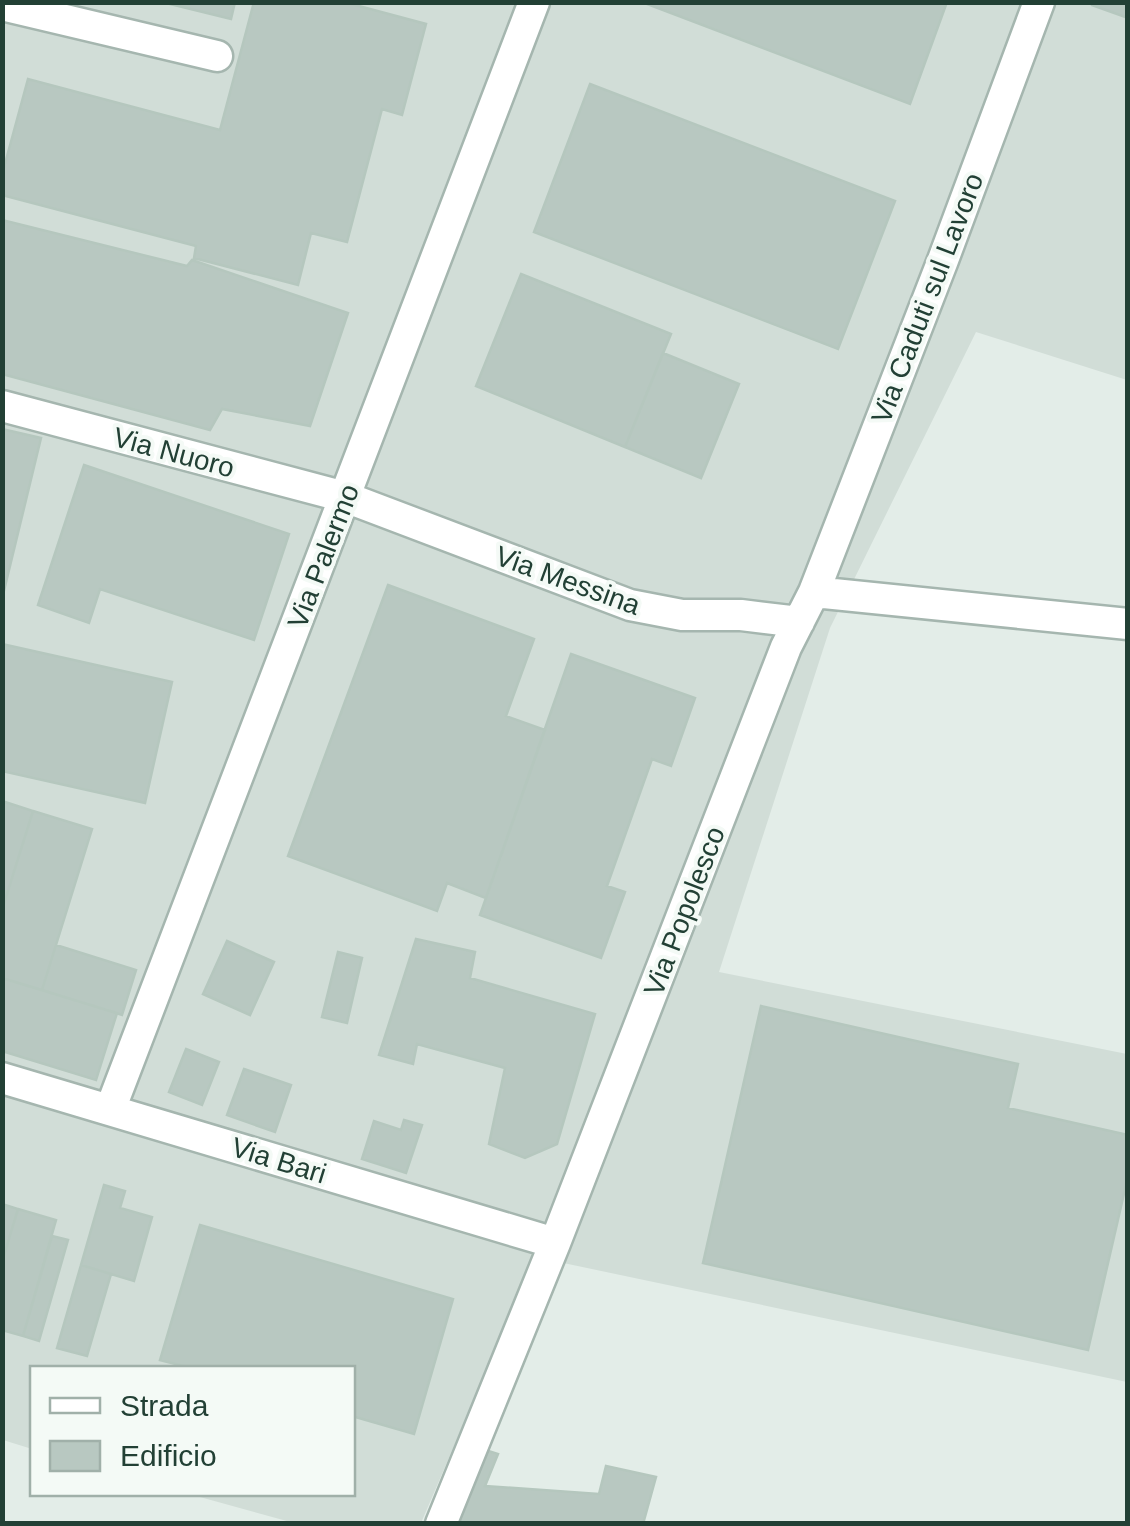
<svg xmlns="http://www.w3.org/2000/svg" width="1130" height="1526" font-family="Arial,sans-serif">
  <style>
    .built { fill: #d1ddd7 }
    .building { fill: #b8c8c1; stroke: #b5c7be; stroke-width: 2.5 }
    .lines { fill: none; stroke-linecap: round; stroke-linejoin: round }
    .minor-casing { stroke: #a5b6af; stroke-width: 35 }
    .minor { stroke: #fff; stroke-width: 30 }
    .labels { text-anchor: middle; stroke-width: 8; stroke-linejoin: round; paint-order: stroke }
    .street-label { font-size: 28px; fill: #224035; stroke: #f4faf6 }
  </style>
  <rect width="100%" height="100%" fill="#e3ede8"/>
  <!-- built -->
  <path class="built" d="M2 3H1127V380L976 332 830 628 719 972 1127 1054V1382L535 1257 421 1523H294L189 1494H352V1368H32V1449L3 1440Z"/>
  <!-- building -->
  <path class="building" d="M162 2H235L231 19Z
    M254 2H344L426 24 402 115 382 109 347 242 311 233 298 285 194 258 196 246 2 195V175L28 79 220 130Z
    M642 2H947L910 104Z
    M1092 2H1128V18L1092 5Z
    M590 84 895 201 838 349 534 232Z
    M2 220 187 266 192 260 348 313 310 426 222 409 210 430 2 374Z
    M521 274 671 334 625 447 476 386Z
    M663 353 739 384 701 478 625 447Z
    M2 429 41 438 2 599Z
    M84 465 289 534 254 640 100 589 89 623 38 605Z
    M388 585 534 639 506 716 545 730 486 898 447 883 437 911 288 856Z
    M2 644 172 682 145 803 2 771Z
    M571 654 695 698 671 766 652 759 607 886 625 892 601 958 480 915Z
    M2 801 33 811 2 910Z
    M33 811 92 829 42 990 2 978V910Z
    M416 939 475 952 470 978 595 1014 557 1144 525 1158 489 1144 505 1068 417 1044 413 1064 379 1055Z
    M227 941 274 962 250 1015 203 994Z
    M56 945 136 970 122 1015 42 990Z
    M338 952 362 958 347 1023 322 1017Z
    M2 978 117 1013 96 1080 2 1051Z
    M761 1006 1018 1064 1008 1108 1128 1135V1176L1088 1350 703 1263Z
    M186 1049 219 1062 202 1105 169 1092Z
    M244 1069 291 1085 275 1132 227 1115Z
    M404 1120 422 1125 406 1173 362 1159 374 1121 401 1130Z
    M104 1185 125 1191 120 1208 152 1217 134 1281 81 1265Z
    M2 1204 18 1209 2 1262Z
    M18 1209 56 1220 23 1336 2 1330V1262Z
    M200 1225 453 1299 414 1434 352 1416V1368H191L160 1360Z
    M52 1236 68 1240 39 1341 23 1336Z
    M81 1265 111 1274 87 1356 57 1348Z
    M482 1449 498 1454 485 1486 599 1494 606 1466 656 1477 643 1524H460L464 1492Z"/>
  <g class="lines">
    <!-- minor casing -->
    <g class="minor-casing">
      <path id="minor" d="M2 5 217 56
        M2 406 345 497 630 605 682 615H741L799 622
        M814 592 943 260 1039 2
        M2 1078 555 1243
        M110 1110 534 2
        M441 1524 555 1243 786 647 814 592 1128 624"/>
    </g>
    <!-- minor -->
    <use href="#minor" class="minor"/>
  </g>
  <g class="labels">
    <!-- street labels -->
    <g class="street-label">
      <text transform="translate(927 298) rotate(-69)" y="10">Via Caduti sul Lavoro</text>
      <text transform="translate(174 452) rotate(15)" y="10">Via Nuoro</text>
      <text transform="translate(323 556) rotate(-69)" y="10">Via Palermo</text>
      <text transform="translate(568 580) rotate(20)" y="10">Via Messina</text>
      <text transform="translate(684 911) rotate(-69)" y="10">Via Popolesco</text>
      <text transform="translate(279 1160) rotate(17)" y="10">Via Bari</text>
    </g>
  </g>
  <!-- border -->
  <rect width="1130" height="1526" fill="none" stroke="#224035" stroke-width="10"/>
  <!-- legend -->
  <rect x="30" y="1366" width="325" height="130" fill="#f4faf6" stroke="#a0b0a9" stroke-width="2.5"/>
  <rect x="50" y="1398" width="50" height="15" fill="#ffffff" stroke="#a0b0a9" stroke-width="2.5"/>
  <text x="120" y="1416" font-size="30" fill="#224035">Strada</text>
  <rect x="50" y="1441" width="50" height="30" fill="#b8c8c1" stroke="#a0b0a9" stroke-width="2.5"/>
  <text x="120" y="1466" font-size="30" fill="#224035">Edificio</text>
</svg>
